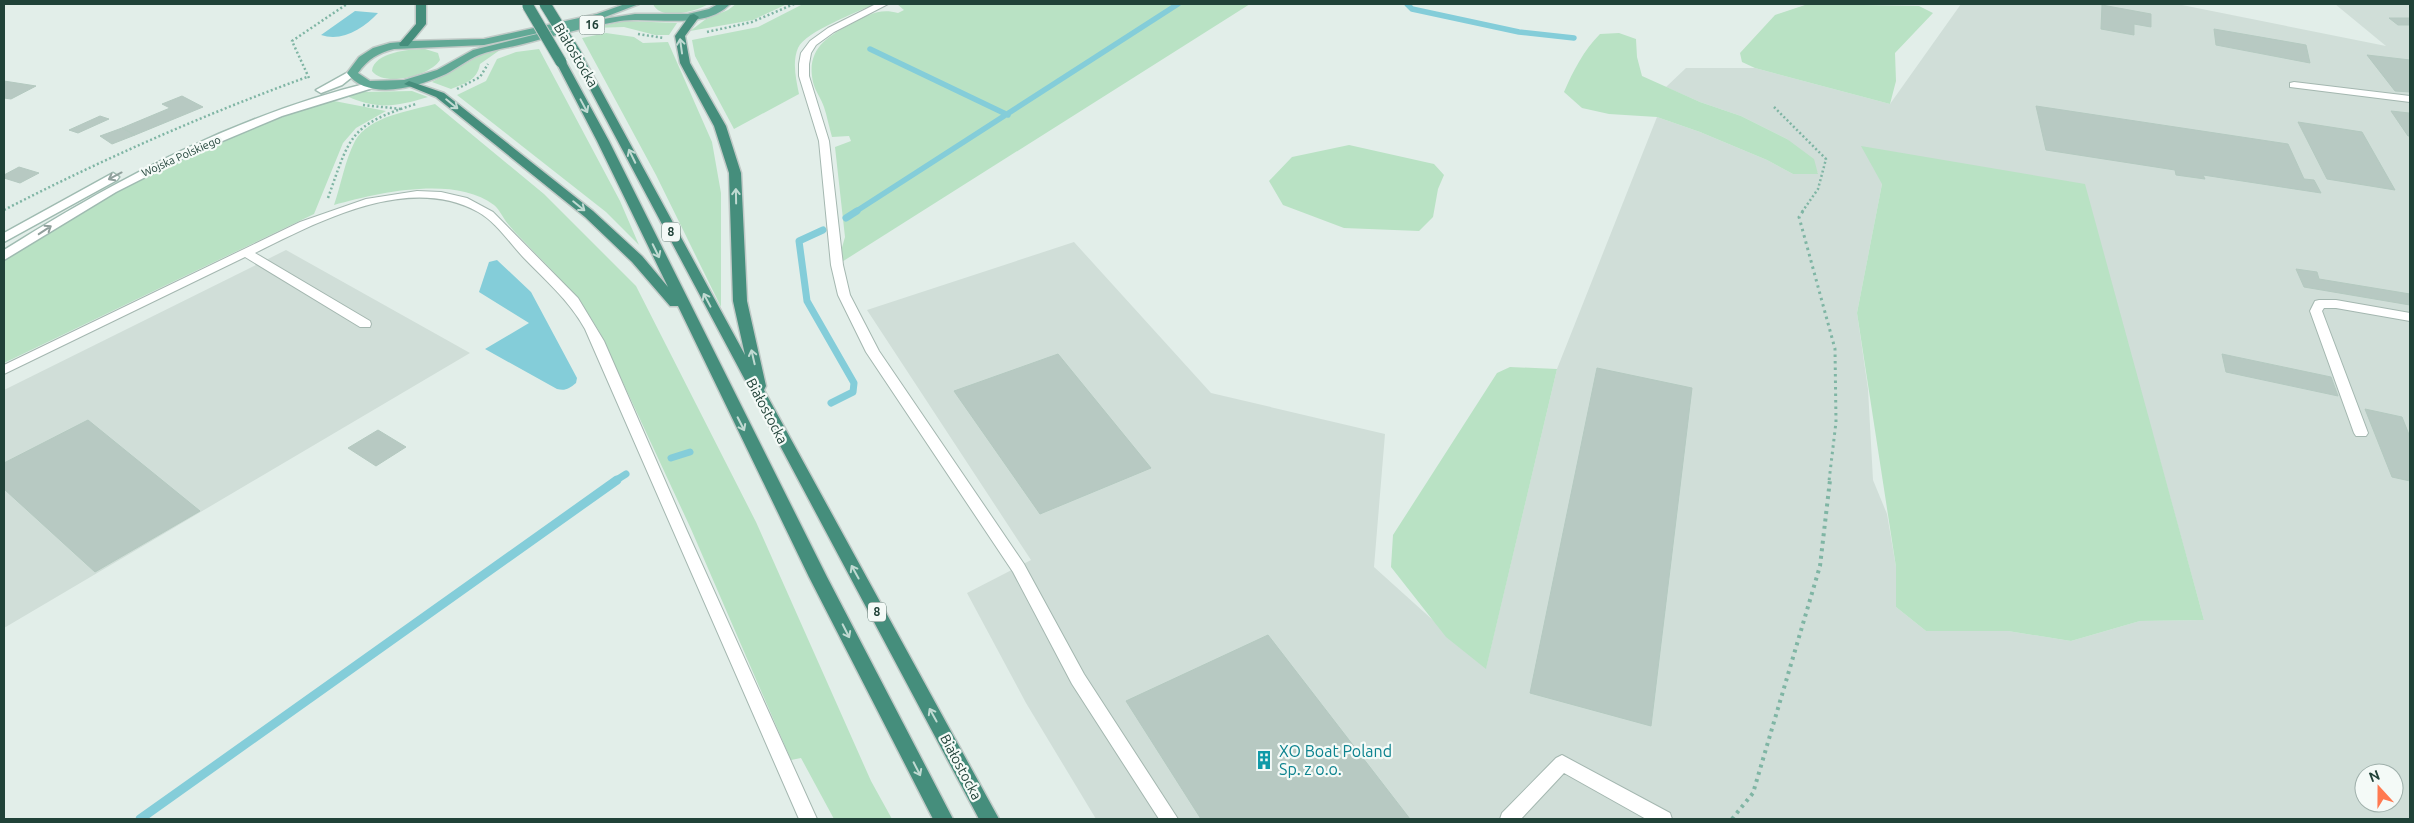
<svg xmlns="http://www.w3.org/2000/svg" width="2414" height="823" font-family="Ubuntu,sans-serif">
  <style>
    .built { fill: #d0ded8; fill-rule: evenodd }
    .green { fill: #b9e2c4 }
    .water { fill: #84cdd9 }
    .lines { fill: none; stroke-linecap: round; stroke-linejoin: round }
    .stream-far2 { stroke: #84cdd9; stroke-width: 5.5 }
    .stream-far1 { stroke: #84cdd9; stroke-width: 7 }
    .stream { stroke: #84cdd9; stroke-width: 9 }
    .building { fill: #b7c9c2; stroke: #b4c9c0 }
    .service-casing { stroke: #a4b7b0; stroke-width: 2 }
    .secondary-casing { stroke: #9fbbb1; stroke-width: 3 }
    .primary-casing { stroke: #c1cac7; stroke-width: 3 }
    .trunk-casing { stroke: #c1cac7; stroke-width: 3 }
    .path-far2 { stroke: #7fb5a4; stroke-width: 2.5; stroke-dasharray: 2 2.5; stroke-linecap: butt }
    .path-far1 { stroke: #7fb5a4; stroke-width: 3; stroke-dasharray: 2.5 4; stroke-linecap: butt }
    .path { stroke: #7fb5a4; stroke-width: 4; stroke-dasharray: 3 4.5; stroke-linecap: butt }
    .service { fill: #fff; fill-rule: evenodd }
    .secondary { fill: #fff; fill-rule: evenodd }
    .primary { fill: #62a996; fill-rule: evenodd }
    .trunk { fill: #458e7c; fill-rule: evenodd }
    .trunk-bridge-casing { stroke: #c1cac7; stroke-width: 13; stroke-linecap: butt }
    .trunk-bridge { stroke: #458e7c; stroke-width: 11 }
    .oneway { stroke: #c0dad2 }
    .oneway2 { stroke: #90a09c }
    .labels { text-anchor: middle; stroke-width: 4.5; stroke-linejoin: round; paint-order: stroke }
    .far-street-label { font-size: 11px; fill: #204238; stroke: #f4faf7 }
    .shield { fill: #f4faf7; stroke: #607971; stroke-width: 1 }
    .shield-label { font-size: 12px; font-weight: bold; fill: #204238 }
    .street-label { font-size: 14px; fill: #204238; stroke: #f4faf7 }
    .near-culture-label { font-size: 16px; fill: #0d838f; stroke: #f4faf7; text-anchor: start }
  </style>
  <rect width="100%" height="100%" fill="#e2eee9"/>
  <!-- built -->
  <path class="built" d="M1961 4H2177L2386 46 2335 4H2410V819H1096L1026 703 967 593 1031 560 867 310 1074 242 1211 393 1385 434 1374 567 1486 668 1557 369 1657 117 1700 132 1767 160 1793 174 1818 173 1787 139 1741 116 1700 102 1666 87 1686 68H1755L1890 104ZM1882 184 2153 435 2204 620 2140 621 2071 641 2008 631H1926L1896 607V567L1887 514 1873 480 1868 389 1857 313ZM2364 773H2394V803H2364Z
    M286 250 470 353 4 628V390Z"/>
  <!-- green -->
  <path class="green" d="M653 4H709C696 11 661 22 653 4Z
    M736 4H787L753 20 690 31 706 19 728 10Z
    M803 4H875C858 12 806 31 798 48 792 62 796 79 799 94L734 129 695 56 692 40 758 27Z
    M897 4H1250L837 265 845 237 835 147 851 141 849 136 832 137C829 127 827 116 824 107 821 98 815 91 813 82 806 50 826 37 851 24 868 15 879 8 898 13L904 10Z
    M1808 4 1919 6 1933 13 1895 53 1896 81 1890 104 1755 68 1742 62 1740 53 1775 15Z
    M625 21 677 23 669 35H655L624 27 592 28Z
    M606 33 634 37 643 43 668 42 712 142 721 193V307L656 175 582 38Z
    M1619 33 1636 39 1637 57 1642 76 1700 102 1741 116 1787 139 1814 159 1818 174H1793L1767 160 1700 132 1657 117 1609 114 1582 108 1564 92C1573 71 1584 50 1600 34Z
    M510 47 500 50 480 64C477 81 465 83 451 89L432 82 481 55Z
    M425 49 438 53 440 60C431 75 385 88 372 71 374 52 410 49 425 49Z
    M539 49 620 201 639 245 606 212 457 95 486 81 497 59 516 52Z
    M412 91 428 97C395 107 377 110 344 95L364 92Z
    M329 100 386 111 356 128 343 143 314 214 4 363V261L120 189 243 132Z
    M435 104 544 194 636 286 756 522 871 781 892 819H834L801 758 791 760 691 529 599 331C580 299 560 278 534 252 525 242 516 234 508 224 503 218 500 210 494 205 454 175 378 193 334 205 341 185 345 160 355 141 369 116 410 111 435 104Z
    M1349 145 1434 164 1444 175 1438 189 1433 217 1419 231 1344 228 1283 205 1269 181 1292 157Z
    M1861 146 2085 184 2204 620 2140 621 2071 641 2008 631H1926L1896 607V567L1857 313 1882 184Z
    M1510 367 1557 369 1486 669 1446 637 1391 567 1393 535 1497 373Z"/>
  <!-- water -->
  <path class="water" d="M355 11 378 13C363 29 342 42 321 35Z
    M497 260 531 292 577 378 576 383C569 389 565 391 557 389L485 349 529 323 479 292 489 262Z"/>
  <g class="lines">
    <!-- stream-far2 -->
    <path class="stream-far2" d="M1407 4 1412 9 1519 32 1574 38
      M870 49 1008 115
      M855 212 1178 4"/>
    <!-- stream-far1 -->
    <path class="stream-far1" d="M846 218 857 211
      M823 230 799 241 807 301 854 383 853 392 831 403
      M671 458 690 452
      M615 481 626 474"/>
    <!-- stream -->
    <path class="stream" d="M140 819 617 480"/>
  </g>
  <!-- building -->
  <path class="building" d="M2102 5 2151 14V27L2134 24V35L2101 29Z
    M2389 18H2410V25H2398Z
    M2214 29 2306 45 2310 63 2216 45Z
    M2367 55 2410 60V92L2395 91Z
    M4 81 36 86 11 99 4 98Z
    M182 96 203 107 135 135 122 128 170 108 162 104Z
    M2036 106 2288 144 2304 179 2314 180 2321 193 2203 175 2205 179 2176 175 2175 170 2046 150Z
    M2391 111 2409 113 2410 136H2408Z
    M100 116 109 119 78 133 69 130Z
    M2298 122 2362 132 2395 190 2327 179Z
    M122 128 135 135 112 144 100 136Z
    M19 167 39 173 20 183 4 178V175Z
    M2296 269 2317 272 2319 279 2410 294V305L2304 287Z
    M1058 354 1151 468 1040 514 954 391Z
    M2222 354 2331 377 2338 396 2226 372Z
    M1597 368 1692 388 1651 726 1530 693Z
    M2365 409 2402 417 2410 437V481L2392 477Z
    M88 420 200 511 95 572 4 489V463Z
    M378 430 406 447 376 466 348 448Z
    M1268 635 1410 819H1201L1126 701Z"/>
  <g class="lines">
    <!-- service casing -->
    <g class="service-casing">
      <path id="service" d="M876 4H888L834 32 816 45 811 53 809 64V76L829 141 843 265 850 295 879 351 1024 564 1084 674 1178 819H1159L1072 684 1013 572 866 352 838 295 831 265 819 141 799 76V64L801 53 810 41 828 28Z
        M2294 82 2410 96V102L2290 87V83Z
        M417 191 441 192 467 198 493 212 578 298 604 341 687 531 817 819H799L585 329C569 300 546 281 523 257 509 242 496 222 478 212 408 173 318 222 255 253L370 321 371 324 370 327H360L245 257 4 374V365L300 222 366 199Z
        M2319 300H2336L2410 313V321L2336 308H2324L2322 311 2368 433 2366 436H2356L2354 433 2310 311 2315 301Z
        M1562 755 1670 813 1672 819H1646L1564 773 1521 819H1500L1502 813 1556 758Z"/>
    </g>
    <!-- secondary casing -->
    <g class="secondary-casing">
      <path id="secondary" d="M352 70 357 73 342 85 321 93 316 90Z
        M372 82 376 83V87L282 116 189 155 116 192 4 260V250C122 176 235 116 372 82Z
        M113 173 119 177 117 180 4 242V233Z"/>
    </g>
    <!-- primary casing -->
    <g class="primary-casing">
      <path id="primary" d="M625 4H639L597 20 635 14H688L709 9 718 4H730C705 31 652 16 620 21 586 27 553 36 519 45 506 48 491 50 479 55 467 60 457 68 446 74 418 87 368 102 347 73L359 57 373 48 390 43 412 41 484 39 597 14ZM565 27 473 50 437 70 404 80 370 81 358 73C368 59 378 53 394 49L484 45Z"/>
    </g>
    <!-- trunk casing -->
    <g class="trunk-casing">
      <path id="trunk" d="M416 4H426V24L408 46H400L399 44 416 24Z
        M694 14 699 17 685 36 690 63 726 126 741 173 747 301 766 386 764 390 999 819H979L574 59 579 56 584 59 745 355 733 301 729 173 714 126 680 63 675 36 690 15Z
        M561 59 566 62 609 141 827 577 953 819H933L809 577 678 306H670L632 262 585 217 436 97 404 84 409 81 444 93 593 211 642 256 668 287 597 141 556 62Z"/>
    </g>
    <!-- path-far2 -->
    <path class="path-far2" d="M707 32 752 22 794 4
      M638 34 664 38
      M309 78 292 41 347 4
      M457 89 480 77 488 64
      M363 105 401 109
      M1774 107 1826 159 1818 189 1802 212
      M328 198C350 136 349 125 416 104
      M4 210C103 159 203 115 307 77"/>
    <!-- path-far1 -->
    <path class="path-far1" d="M1803 211 1799 217 1835 349 1836 422 1829 481"/>
    <!-- path -->
    <path class="path" d="M1732 819 1753 793 1820 566 1830 480"/>
    <!-- service -->
    <use href="#service" class="service"/>
    <!-- secondary -->
    <use href="#secondary" class="secondary"/>
    <!-- primary -->
    <use href="#primary" class="primary"/>
    <!-- trunk -->
    <use href="#trunk" class="trunk"/>
    <!-- trunk-bridge casing -->
    <g class="trunk-bridge-casing">
      <path id="trunk-bridge" d="M545 4 579 59
        M528 6 561 62"/>
    </g>
    <!-- trunk-bridge -->
    <use href="#trunk-bridge" class="trunk-bridge"/>
  </g>
  <!-- one-way arrows -->
  <defs><path id="oneway-shaft" d="M-6 0H5M1.5-3L5.5 0L1.5 3" fill="none" stroke-width="1.6" stroke-linecap="round" stroke-linejoin="round" transform="scale(1.25)"/></defs>
  <g class="oneway">
    <use href="#oneway-shaft" transform="translate(681 46) rotate(-98)"/>
    <use href="#oneway-shaft" transform="translate(452 104) rotate(39)"/>
    <use href="#oneway-shaft" transform="translate(584 106) rotate(62)"/>
    <use href="#oneway-shaft" transform="translate(632 156) rotate(-116)"/>
    <use href="#oneway-shaft" transform="translate(736 196) rotate(-91)"/>
    <use href="#oneway-shaft" transform="translate(579 206) rotate(39)"/>
    <use href="#oneway-shaft" transform="translate(656 251) rotate(64)"/>
    <use href="#oneway-shaft" transform="translate(707 300) rotate(-118)"/>
    <use href="#oneway-shaft" transform="translate(753 357) rotate(-103)"/>
    <use href="#oneway-shaft" transform="translate(741 424) rotate(63)"/>
    <use href="#oneway-shaft" transform="translate(855 572) rotate(-119)"/>
    <use href="#oneway-shaft" transform="translate(846 631) rotate(63)"/>
    <use href="#oneway-shaft" transform="translate(933 715) rotate(-119)"/>
    <use href="#oneway-shaft" transform="translate(917 769) rotate(63)"/>
  </g>
  <g class="oneway2">
    <use href="#oneway-shaft" transform="translate(115 176) rotate(152)"/>
    <use href="#oneway-shaft" transform="translate(45 230) rotate(-33)"/>
  </g>
  <!-- icons -->
  <defs>
    <g id="building-bare" transform="scale(1.5)"><path d="M-4-6H4V6H1V3H-1V6H-4ZM-2.5-4.3h1.7v1.8h-1.7ZM.8-4.3h1.7v1.8H.8ZM-2.5-1h1.7V.8h-1.7ZM.8-1h1.7V.8H.8Z" fill="#0f9aa8" stroke="#f4faf7" stroke-width="2.5" paint-order="stroke"/></g>
  </defs>
  <g fill-rule="evenodd">
    <use href="#building-bare" x="1264" y="760"/>
  </g>
  <g class="labels">
    <!-- far-street labels -->
    <g class="far-street-label">
      <text transform="translate(181 156) rotate(-24)" y="4">Wojska Polskiego</text>
    </g>
    <!-- shield labels -->
    <g class="shield">
      <rect x="579.5" y="15.5" width="25" height="19" rx="4"/>
      <rect x="662" y="222.5" width="18" height="19" rx="4"/>
      <rect x="868" y="602.5" width="18" height="19" rx="4"/>
    </g>
    <g class="shield-label">
      <text x="592" y="29">16</text>
      <text x="671" y="236">8</text>
      <text x="877" y="616">8</text>
    </g>
    <!-- street labels -->
    <g class="street-label">
      <text transform="translate(576 55) rotate(59)" y="5">Białostocka</text>
      <text transform="translate(767 411) rotate(62)" y="5">Białostocka</text>
      <text transform="translate(961 767) rotate(62)" y="5">Białostocka</text>
    </g>
    <!-- near-culture labels -->
    <g class="near-culture-label">
      <text x="1279" y="757">XO Boat Poland<tspan x="1279" dy="18">Sp. z o.o.</tspan></text>
    </g>
  </g>
  <!-- border -->
  <rect width="2414" height="823" fill="none" stroke="#204238" stroke-width="10"/>
  <!-- north arrow -->
  <g transform="translate(2379 788) rotate(339)"><circle r="24" fill="#f4faf7" stroke="#9fb0ab"/>
  <path d="M0-4L9 19L0 12L-9 19Z" fill="#ff7950"/>
  <text y="-8" font-size="14" font-weight="bold" text-anchor="middle" fill="#204238">N</text>
  </g>
</svg>
